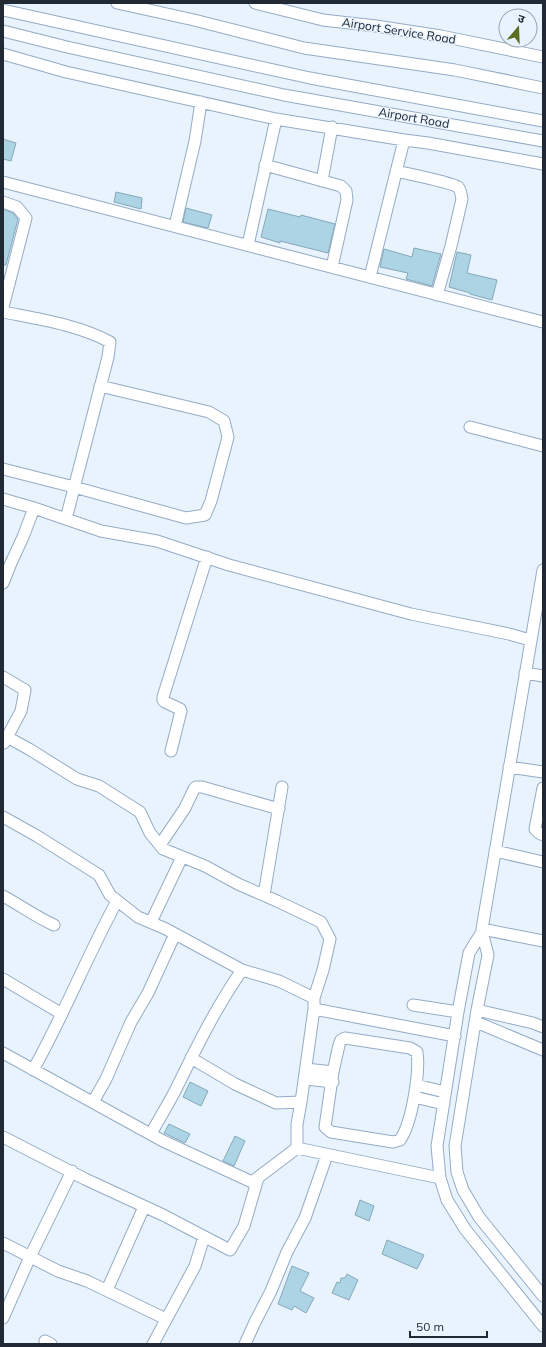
<svg xmlns="http://www.w3.org/2000/svg" width="546" height="1347" font-family="Mulish,'Noto Sans Devanagari',sans-serif">
  <style>
    .building { fill: #add4e4; stroke: #84a9b9 }
    .lines { fill: none; stroke-linecap: round; stroke-linejoin: round }
    .minor-casing { stroke: #93abc5; stroke-width: 13 }
    .minor { stroke: #fff; stroke-width: 11 }
    .labels { text-anchor: middle; stroke-width: 3; stroke-linejoin: round; paint-order: stroke }
    .street-label { font-size: 12px; fill: #212a34; stroke: #e9f3fe }
  </style>
  <rect width="100%" height="100%" fill="#e9f3fe"/>
  <!-- building -->
  <path class="building" d="M3 139 16 143 11 161 3 159Z
    M116 192 142 198 141 209 114 202Z
    M186 208 212 215 208 228 183 222Z
    M3 209 13 213 18 219 6 265H3Z
    M268 209 300 217 301 215 335 224 328 253 280 241V243L261 237Z
    M414 248 441 254 432 286 406 279 408 273 380 267 384 249 412 257Z
    M457 252 471 255 467 273 497 280 492 300 470 294V293L449 287Z
    M190 1082 208 1091 201 1106 183 1097Z
    M169 1124 190 1134 185 1143 164 1133Z
    M235 1136 245 1141 234 1166 223 1161Z
    M360 1200 374 1206 369 1221 355 1215Z
    M387 1240 424 1255 417 1269 382 1254Z
    M292 1266 309 1273 300 1291 314 1298 306 1313 294 1306 292 1310 278 1304Z
    M347 1274 358 1280 349 1300 332 1293 337 1282 340 1283 341 1278H345Z"/>
  <g class="lines">
    <!-- minor casing -->
    <g class="minor-casing">
      <path id="minor" d="M117 3 194 20 304 48 455 70 543 88
        M255 3 323 20 376 26 441 36 543 57
        M3 10 310 78 543 121
        M3 31 67 47 284 95 543 141
        M3 54 66 72 276 119 404 140 428 143 543 164
        M265 165 341 186 346 191 347 200 332 267
        M396 171C408 174 450 182 458 187 461 190 461 195 462 199L451 246 437 295
        M322 181 332 127
        M3 182 543 322
        M3 202 17 207 26 218 3 307
        M175 226 195 141 201 102
        M248 245 276 119
        M370 277 404 140
        M3 312C38 319 79 325 110 342L108 357 66 519
        M470 427 543 446
        M3 469 74 487 186 518 205 515 211 501 228 437 224 421 209 412 100 386
        M3 499 34 508
        M543 570 482 929V932L488 955 477 1010 455 1146 457 1172 463 1190 479 1217 543 1296
        M3 583 11 563 23 537 34 508 101 531 157 541 229 565 411 614 509 634 530 640
        M525 673 543 676
        M3 677 25 690 21 711 4 743
        M7 737 29 749 77 779 99 786 140 812 150 833 163 849 205 866 238 884 277 901 321 922 330 939 323 970 314 998
        M171 751 181 711 180 709 165 702 163 700V697L207 557
        M509 767 543 772
        M543 788 535 829 539 833 543 835
        M3 817 37 836 99 875 110 895 138 917 166 929 242 970 279 981 314 998V1009L455 1036
        M160 845 185 808 194 789 196 787H202L279 809
        M495 851 543 862
        M264 895 282 787
        M3 896C20 905 36 917 54 925
        M151 922 182 857
        M482 929 543 941
        M482 932 469 953 458 1012 437 1146 440 1178 447 1200 465 1229 543 1326
        M3 979 62 1014
        M413 1005 458 1012
        M477 1010 533 1023 543 1027
        M476 1022 543 1050
        M345 1038 410 1048 417 1052C420 1072 412 1123 400 1140L393 1142 331 1132 325 1127 333 1072 339 1045 341 1040Z
        M3 1053 163 1141 252 1182 297 1148 440 1178
        M191 1058 235 1084 276 1103 301 1102
        M306 1069 333 1072
        M33 1070C64 1015 87 956 117 901
        M305 1079 333 1082
        M416 1085 445 1092
        M414 1097 444 1104
        M93 1102 106 1079 131 1022 148 993 175 934
        M151 1134C160 1117 171 1100 179 1083 198 1044 217 1006 242 970
        M3 1137 85 1179 163 1215 230 1250 244 1226 258 1178
        M297 1148V1124L301 1102 314 1009
        M3 1243 58 1271 87 1281 166 1319
        M107 1290 144 1207
        M3 1318 30 1257 72 1171
        M45 1341 51 1344
        M153 1344 195 1266 204 1237
        M245 1344 255 1322 271 1291 287 1252 305 1218 327 1155"/>
    </g>
    <!-- minor -->
    <use href="#minor" class="minor"/>
  </g>
  <g class="labels">
    <!-- street labels -->
    <g class="street-label">
      <text transform="translate(399 31) rotate(9)" y="4">Airport Service Road</text>
      <text transform="translate(414 118) rotate(10)" y="4">Airport Road</text>
    </g>
  </g>
  <!-- border -->
  <rect width="546" height="1347" fill="none" stroke="#212a34" stroke-width="8"/>
  <!-- north arrow -->
  <g transform="translate(518 28) rotate(19)"><circle r="19" fill="#e9f3fe" stroke="#99a3ad"/>
  <path d="M0-3L7 15L0 10L-7 15Z" fill="#5c6f1e"/>
  <text y="-6" font-size="11" font-weight="bold" text-anchor="middle" fill="#212a34">उ</text>
  </g>
  <!-- scale -->
  <path d="M410 1331v6h77v-6" fill="none" stroke="#212a34" stroke-width="2"/>
  <text x="416" y="1331" font-size="12" fill="#212a34" stroke="#e9f3fe" stroke-width="3" paint-order="stroke">50 m</text>
</svg>
